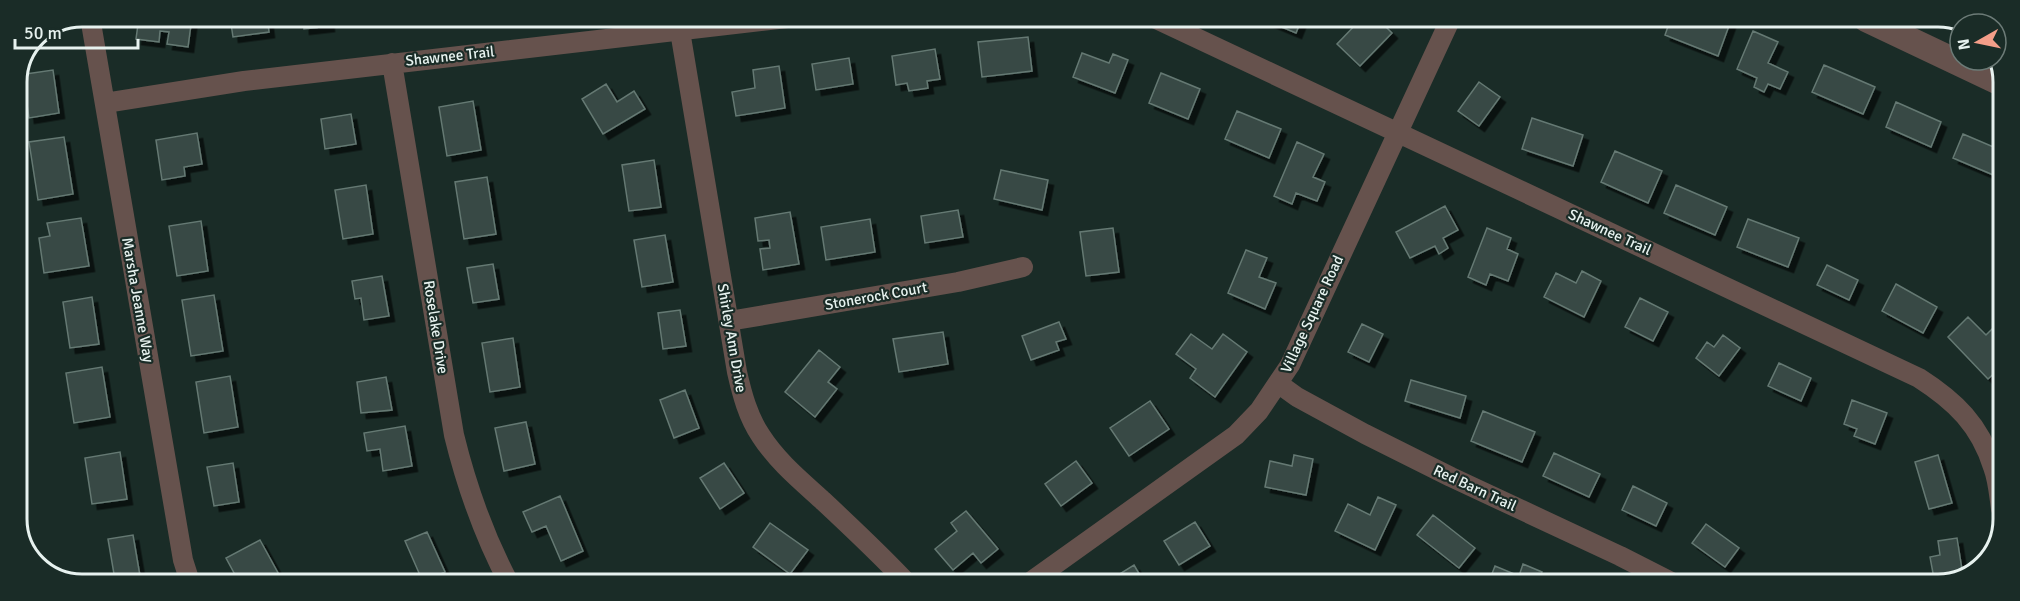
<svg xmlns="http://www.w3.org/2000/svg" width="2020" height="601" font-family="Signika,sans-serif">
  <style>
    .building { fill: #374944; stroke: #657973; stroke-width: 1.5; filter: url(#shadow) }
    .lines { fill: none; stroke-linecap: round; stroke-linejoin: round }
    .minor { stroke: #66524d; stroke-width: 20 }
    .tertiary { stroke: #66524d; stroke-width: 26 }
    .labels { text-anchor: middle; stroke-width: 4.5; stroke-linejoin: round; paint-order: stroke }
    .street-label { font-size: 15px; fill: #e7f2ef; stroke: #1a2c27 }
    .rim { fill: none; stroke: #e7f2ef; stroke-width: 3 }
  </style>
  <defs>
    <filter id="shadow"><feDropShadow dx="5.5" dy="5.5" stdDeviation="0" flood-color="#0009"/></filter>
  </defs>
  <rect width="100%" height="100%" fill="#1a2c27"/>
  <!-- building -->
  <path class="building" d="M139 17H192L188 47 167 44 169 32 160 31 159 42 136 39Z
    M230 17H267L269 32 233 37Z
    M303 17H328L329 26 304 29Z
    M1260 18H1302L1296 33Z
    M1362 18H1377L1392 33 1360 66 1337 44Z
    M1671 18 1718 19 1730 23 1718 56 1665 35Z
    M1753 31 1778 42 1768 63 1788 72 1780 89 1768 84 1764 92 1754 87 1757 78 1737 69Z
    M1028 37 1032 71 982 77 978 42Z
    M935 49 940 79 927 81 928 88 909 91 907 83 896 85 892 56Z
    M1082 53 1109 63 1113 54 1128 60 1115 93 1073 77Z
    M849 58 853 84 816 90 812 64Z
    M1824 65 1875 87 1863 114 1812 92Z
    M779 66 785 108 736 116 732 92 755 88 753 70Z
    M53 70 59 113 29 118 25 90 17 91V81L19 75Z
    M1161 73 1200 89 1188 119 1149 103Z
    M1479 82 1500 97 1479 126 1458 111Z
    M606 84 617 102 634 91 645 109 603 134 582 99Z
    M473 101 481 150 447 156 439 107Z
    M1896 102 1941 122 1931 147 1886 127Z
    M1237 111 1281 129 1269 158 1225 139Z
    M351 114 356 144 325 149 321 119Z
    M1532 118 1583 135 1573 166 1522 149Z
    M197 133 202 164 184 167 185 176 162 180 156 140Z
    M1963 134 2003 151V179L1953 158Z
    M64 137 73 194 38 200 29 142Z
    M1297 142 1324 154 1313 177 1325 182 1317 201 1296 193 1292 204 1274 196Z
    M1615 151 1662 171 1648 203 1601 182Z
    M654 160 661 207 629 211 622 165Z
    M1001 170 1048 180 1042 210 994 199Z
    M487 177 496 234 464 239 455 182Z
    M366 185 373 234 343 239 335 190Z
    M1676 185 1727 207 1715 235 1664 213Z
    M1445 206 1458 230 1443 238 1448 248 1439 254 1435 246 1410 258 1396 232Z
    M958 210 963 237 925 243 921 216Z
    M790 212 799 264 763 270 760 249 770 248 769 240 758 241 755 218Z
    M81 218 89 266 44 273 39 238 50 236 47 223Z
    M870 219 875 252 826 260 821 227Z
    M1748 219 1799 238 1788 267 1737 247Z
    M201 221 208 271 177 276 169 226Z
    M1113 228 1119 272 1086 276 1080 232Z
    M1487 228 1511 238 1507 249 1518 254 1508 281 1490 274 1486 285 1468 277Z
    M665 235 673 282 642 287 634 240Z
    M1246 250 1267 258 1259 277 1276 283 1265 309 1228 293Z
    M493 264 499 299 473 303 467 268Z
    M1827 265 1858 280 1849 300 1817 285Z
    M1582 271 1601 281 1584 317 1544 297 1556 273 1576 283Z
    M382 276 389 316 364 320 361 298 355 299 352 281Z
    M1896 284 1937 307 1923 333 1882 311Z
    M214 295 223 351 191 356 182 300Z
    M92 297 99 344 70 348 63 302Z
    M1640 298 1668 312 1653 341 1625 327Z
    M680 310 686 346 663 349 658 313Z
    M1968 317 1986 335 1994 327 2002 336V366L1988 379 1948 337Z
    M1059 322 1066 339 1056 342 1059 350 1031 360 1022 336Z
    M1362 324 1383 334 1369 362 1348 352Z
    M943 332 948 364 899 372 893 339Z
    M1191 334 1212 349 1223 334 1247 352 1215 397 1190 378 1196 369 1176 354Z
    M1723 335 1740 348 1719 376 1696 358 1707 342 1714 347Z
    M513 338 520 387 490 392 482 343Z
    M819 350 840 367 828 382 837 389 815 417 785 392Z
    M1779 363 1811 378 1801 401 1768 386Z
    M102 367 110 417 74 423 66 373Z
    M230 376 238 427 204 433 196 382Z
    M386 377 392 410 361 413 357 382Z
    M1411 380 1466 396 1460 418 1405 401Z
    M685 390 699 428 674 438 660 400Z
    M1852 400 1887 413 1875 444 1854 436 1857 429 1844 424Z
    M1150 401 1169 429 1129 456 1110 428Z
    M1483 411 1535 432 1522 462 1471 441Z
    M526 422 535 464 504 471 495 428Z
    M405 426 412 466 383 471 380 449 367 451 364 433Z
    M120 452 127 499 92 504 85 458Z
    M1554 453 1600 474 1589 497 1543 476Z
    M1294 455 1313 459 1306 495 1265 487 1270 461 1292 466Z
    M1938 455 1952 503 1929 509 1915 462Z
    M1076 461 1092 483 1061 506 1045 484Z
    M233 463 239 502 214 506 207 467Z
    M724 463 744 493 720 509 700 478Z
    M1633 486 1667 503 1656 526 1622 510Z
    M560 496 583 551 561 561 546 526 532 532 523 512Z
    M1378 497 1396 505 1375 550 1335 531 1348 504 1370 515Z
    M966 511 998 549 981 563 973 553 953 570 935 549 957 531 951 523Z
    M1433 515 1475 548 1459 568 1417 535Z
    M1195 522 1210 546 1179 565 1164 541Z
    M770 523 808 550 790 574 753 547Z
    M1706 524 1739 548 1725 567 1692 543Z
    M427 532 445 572 423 582 405 541Z
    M133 535 140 576 115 580 108 539Z
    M1957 538 1963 576 1935 584 1930 557 1940 555 1938 541Z
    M260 540 283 582H239L226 558Z
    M1523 564 1542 572 1537 584H1488L1495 566 1519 576Z
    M1134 565 1145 584 1105 583Z
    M310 579 351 580V583L310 582Z"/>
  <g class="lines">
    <!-- minor -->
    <path class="minor" d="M90 17 183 560 190 582
      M1154 18 1919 378C1955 401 1980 425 1993 467 1998 480 1999 495 2001 509
      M680 31 737 372C742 394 748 417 761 436 777 461 800 480 821 499 851 527 880 554 907 583
      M392 63 454 435C467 488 483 534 509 583
      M105 103 244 81 796 17
      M729 321 958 282 1023 267
      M1279 384 1297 397 1365 434 1451 477 1620 556 1675 584
      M1029 583 1236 435 1259 411 1290 365 1451 18"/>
    <!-- tertiary -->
    <path class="tertiary" d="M1866 19 2003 84"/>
  </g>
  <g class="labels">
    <!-- street labels -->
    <g class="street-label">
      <text transform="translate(450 56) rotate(-6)" y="5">Shawnee Trail</text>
      <text transform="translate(1610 232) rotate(25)" y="5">Shawnee Trail</text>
      <text transform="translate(876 296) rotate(-10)" y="5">Stonerock Court</text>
      <text transform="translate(138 300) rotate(80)" y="5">Marsha Jeanne Way</text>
      <text transform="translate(1312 314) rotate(-65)" y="5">Village Square Road</text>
      <text transform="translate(436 327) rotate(81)" y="5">Roselake Drive</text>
      <text transform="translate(732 338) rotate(80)" y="5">Shirley Ann Drive</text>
      <text transform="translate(1475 488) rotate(25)" y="5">Red Barn Trail</text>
    </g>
  </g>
  <!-- crop -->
  <path d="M0 0H2020V601H0ZM82 27H1938A55 55 0 0 1 1993 82V519A55 55 0 0 1 1938 574H82A55 55 0 0 1 27 519V82A55 55 0 0 1 82 27Z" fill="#1a2c27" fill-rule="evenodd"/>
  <path class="rim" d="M82 27H1938A55 55 0 0 1 1993 82V519A55 55 0 0 1 1938 574H82A55 55 0 0 1 27 519V82A55 55 0 0 1 82 27Z"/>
  <!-- north arrow -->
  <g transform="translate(1978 42) rotate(261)"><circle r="28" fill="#1a2c27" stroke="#6c7b77" stroke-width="1.5"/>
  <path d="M0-4.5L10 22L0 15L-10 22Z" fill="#f49e89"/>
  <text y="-9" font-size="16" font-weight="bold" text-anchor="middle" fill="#e7f2ef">N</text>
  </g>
  <!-- scale -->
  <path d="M15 39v9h123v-9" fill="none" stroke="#e7f2ef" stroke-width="3"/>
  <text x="24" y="39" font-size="18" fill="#e7f2ef" stroke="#1a2c27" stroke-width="4.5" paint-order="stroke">50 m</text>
</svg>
